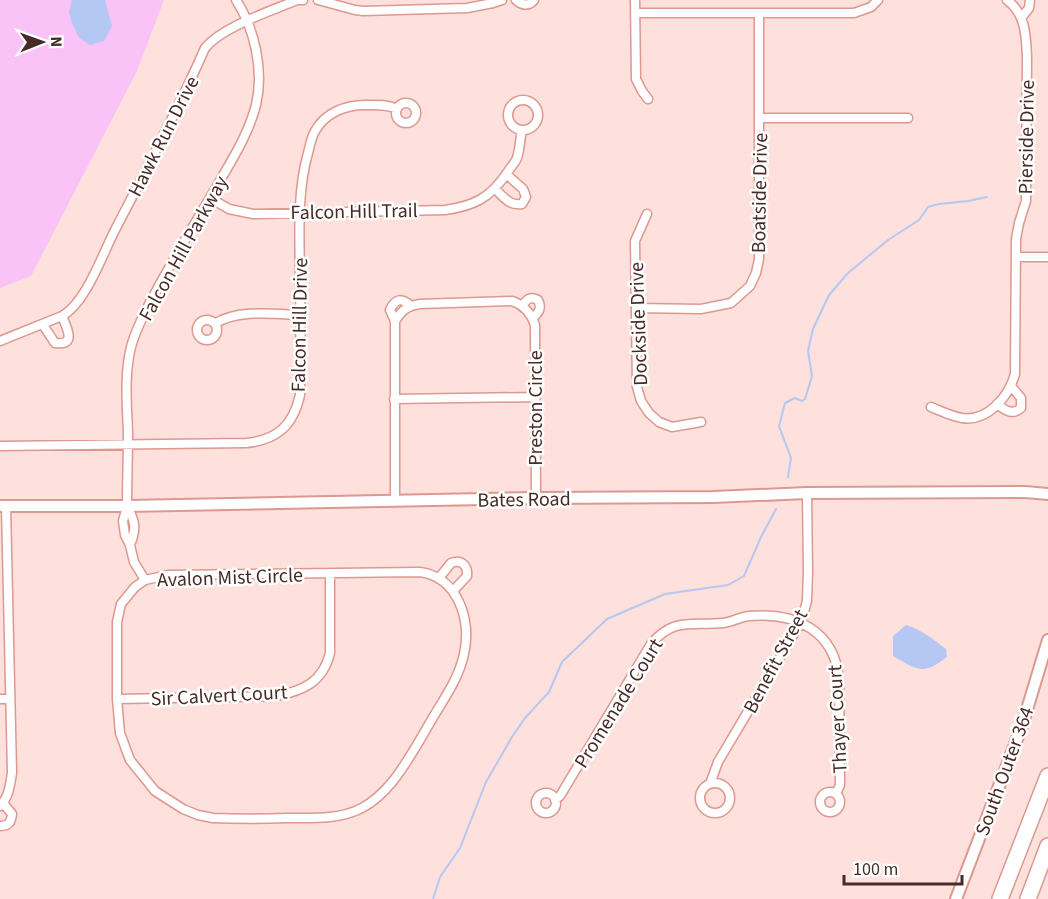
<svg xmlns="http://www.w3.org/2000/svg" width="1048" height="899" font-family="'Source Sans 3',sans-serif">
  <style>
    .green { fill: #f9c3f8 }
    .water { fill: #b5c7f3 }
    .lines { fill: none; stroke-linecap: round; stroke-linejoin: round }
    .stream { stroke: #b5c7f3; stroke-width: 2 }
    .minor-casing { stroke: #dd9890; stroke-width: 11 }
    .tertiary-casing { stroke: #dd9890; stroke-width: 14 }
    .motorway-casing { stroke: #dd9890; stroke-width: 18 }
    .minor { stroke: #fff; stroke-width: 8 }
    .tertiary { stroke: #fff; stroke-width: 10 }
    .motorway { stroke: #fff; stroke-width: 15 }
    .labels { text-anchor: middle; stroke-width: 5; stroke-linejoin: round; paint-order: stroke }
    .street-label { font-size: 20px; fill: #472b28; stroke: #fff }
  </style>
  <rect width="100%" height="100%" fill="#fee0dc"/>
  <!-- green -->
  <path class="green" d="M0 0H164L137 71 31 276 0 288Z"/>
  <!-- water -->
  <path class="water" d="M71 0H105L112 26 104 41 90 45 79 38 71 21 69 11 72 1Z
    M906 625C922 630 933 639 946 649L947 657C922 676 918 670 893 656V636Z"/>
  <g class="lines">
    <!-- stream -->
    <path class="stream" d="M788 477 791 458 779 426 785 403 795 398 802 401 805 399 812 376 808 351 813 329 829 295 848 273 888 240 919 220 928 207 939 204 968 201 987 197
      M433 899 440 877 460 848 486 782 512 737 525 718 549 692 562 662 607 619 665 594 728 585 744 576 761 537 776 509"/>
    <!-- minor casing -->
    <g class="minor-casing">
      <path id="minor" d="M318 0 355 10 363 11 467 8 493 3 502 0
        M516 0C521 5 529 7 534 0
        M635 0 636 79 642 91 648 99
        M635 13H854L871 7 878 0
        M1022 17 1029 8 1030 0
        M508 115a15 15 0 1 1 30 0a15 15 0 1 1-30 0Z
        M396 113a10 10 0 1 1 20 0a10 10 0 1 1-20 0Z
        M760 118H908
        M495 189C504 197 509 206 522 204L526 197 523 189 506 174
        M210 198 229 209 253 214 445 210C474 206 490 198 507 173 510 168 515 163 517 158 520 149 520 139 522 130
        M647 214 635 241 637 387 641 401 649 413 659 422 672 427 701 422
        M1017 257H1048
        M522 306C527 299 530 296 538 300 542 308 539 312 533 318
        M636 308 701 309 731 303 750 286 756 273 759 259V13
        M197 330a10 10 0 1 1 20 0a10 10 0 1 1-20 0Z
        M395 321 390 310C395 299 401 297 411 306
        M215 324C236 309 275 314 300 315
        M43 325 55 343C77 346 67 328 62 316
        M0 341 62 316C86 303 102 255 115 230 146 170 178 110 205 48 222 27 271 11 297 0H303
        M394 399 536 397
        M997 404C1005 410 1012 416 1021 408V398L1011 386
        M931 407C941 411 951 416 962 418 988 422 1009 396 1015 374L1016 239 1019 223 1026 201 1027 58C1026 36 1026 14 1007 0
        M0 446 246 443C277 440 293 426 300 395 300 358 301 322 300 285 300 241 296 196 308 153 310 146 311 138 315 131 325 113 345 105 365 105 375 105 387 104 397 109
        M395 500V321C402 310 407 306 420 304L512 301C524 305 531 313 535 325L536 498
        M127 506C135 521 137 528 130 545
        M420 572C458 577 472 621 464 654 459 678 444 699 432 719 420 740 408 762 393 781 385 791 373 802 362 808 339 820 311 818 286 818 262 819 237 819 213 818L198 815 183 809 155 791 130 760 120 733 117 699V622L121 604 135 587 145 580 168 575Z
        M439 578 451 563C461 559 468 565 467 576L453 591
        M145 580 134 562 130 545 125 535 123 521 127 506C127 482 128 457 128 433 127 405 124 375 131 347 136 328 146 310 155 293 176 254 199 217 221 179 235 155 249 132 256 105 264 71 255 29 236 0
        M0 699H10
        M117 699 276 696C303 691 323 682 330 653V574
        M700 798a15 15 0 1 1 30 0a15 15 0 1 1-30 0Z
        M710 784 718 762 801 622 807 601 808 572 807 493
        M820 802a10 10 0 1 1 20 0a10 10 0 1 1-20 0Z
        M536 803a10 10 0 1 1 20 0a10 10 0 1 1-20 0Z
        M555 800 560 796 651 644C674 617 691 626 723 623 732 622 740 617 749 616 795 612 835 630 839 680L840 785 836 794
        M0 806C9 797 10 785 12 773L6 506
        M0 826C9 826 11 822 12 814L3 803"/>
    </g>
    <!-- tertiary casing -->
    <g class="tertiary-casing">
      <path id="tertiary" d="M0 506H127L536 498 713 497 807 493 1025 492 1048 494
        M956 899 1022 726 1048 640"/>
    </g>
    <!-- motorway casing -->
    <g class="motorway-casing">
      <path id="motorway" d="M1000 899 1048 776
        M1028 899 1048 846"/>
    </g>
    <!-- minor -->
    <use href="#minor" class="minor"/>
    <!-- tertiary -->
    <use href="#tertiary" class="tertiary"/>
    <!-- motorway -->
    <use href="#motorway" class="motorway"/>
  </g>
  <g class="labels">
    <!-- street labels -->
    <g class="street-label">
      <text transform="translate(163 136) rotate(-63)" y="7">Hawk Run Drive</text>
      <text transform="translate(1026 137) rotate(-89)" y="7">Pierside Drive</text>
      <text transform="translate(759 193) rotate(-89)" y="7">Boatside Drive</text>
      <text transform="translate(354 211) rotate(-1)" y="7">Falcon Hill Trail</text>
      <text transform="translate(183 248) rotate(-61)" y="7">Falcon Hill Parkway</text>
      <text transform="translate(638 324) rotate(-92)" y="7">Dockside Drive</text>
      <text transform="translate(299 325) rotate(-89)" y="7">Falcon Hill Drive</text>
      <text transform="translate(535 408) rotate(-90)" y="7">Preston Circle</text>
      <text transform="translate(524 499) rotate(-1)" y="7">Bates Road</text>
      <text transform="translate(230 577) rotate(-2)" y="7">Avalon Mist Circle</text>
      <text transform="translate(775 661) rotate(-62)" y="7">Benefit Street</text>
      <text transform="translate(219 695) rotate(-3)" y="7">Sir Calvert Court</text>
      <text transform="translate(618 703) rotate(-58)" y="7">Promenade Court</text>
      <text transform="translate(837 719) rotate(-93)" y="7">Thayer Court</text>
      <text transform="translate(1004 771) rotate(-70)" y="7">South Outer 364</text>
    </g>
  </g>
  <!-- north arrow -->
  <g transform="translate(42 42) rotate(89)" stroke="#ffffff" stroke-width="4.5" paint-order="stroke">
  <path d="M0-4.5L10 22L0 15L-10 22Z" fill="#472b28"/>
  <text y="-9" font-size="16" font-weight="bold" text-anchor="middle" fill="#472b28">N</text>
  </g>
  <!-- scale -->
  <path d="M844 875v9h118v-9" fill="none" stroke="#472b28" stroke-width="3"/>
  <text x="853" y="875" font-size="18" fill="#472b28" stroke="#ffffff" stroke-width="4.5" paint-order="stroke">100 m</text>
</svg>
